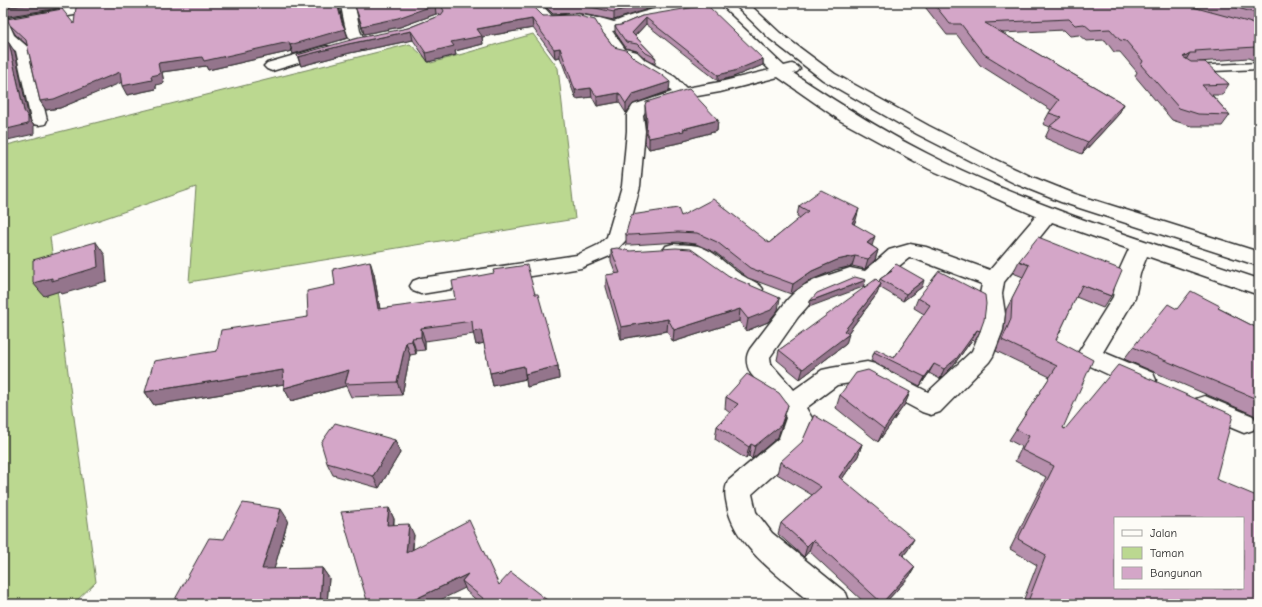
<svg xmlns="http://www.w3.org/2000/svg" width="1262" height="607" font-family="'Comic Neue',sans-serif">
  <style>
    .green { fill: #bbd890; stroke: #73825e }
    .lines { fill: none; stroke-linecap: round; stroke-linejoin: round }
    .lane-casing { stroke: #2b2b2b; stroke-width: 3 }
    .street-casing { stroke: #2b2b2b; stroke-width: 3 }
    .lane { fill: #fdfcf7; fill-rule: evenodd }
    .street { fill: #fdfcf7; fill-rule: evenodd }
    .wall { fill: #b68fac; stroke: #2b2b2b }
    .shaded-wall { fill: #94748c; stroke: #2b2b2b }
    .building { fill: #d4a6c8; stroke: #2b2b2b; fill-rule: evenodd }
  </style>
  <rect width="100%" height="100%" fill="#fdfcf7"/>
  <filter id="ink" filterUnits="userSpaceOnUse"><feTurbulence type="fractalNoise" baseFrequency=".025" numOctaves="2"/><feDisplacementMap in="SourceGraphic" scale="8" xChannelSelector="R" yChannelSelector="G"/><feConvolveMatrix kernelMatrix="1 2 1 2 8 2 1 2 1" color-interpolation-filters="sRGB"/></filter>
  <g filter="url(#ink)">
    <!-- green -->
    <path class="green" d="M533 34 558 68 575 219 189 282 196 187 50 237 96 582 73 604H3V146L410 44 431 63Z"/>
    <g class="lines">
      <!-- lane casing -->
      <g class="lane-casing">
        <path id="lane" d="M1259 63V69L1191 72 1185 69 1191 66Z"/>
      </g>
      <!-- street casing -->
      <g class="street-casing">
        <path id="street" d="M97 3H128L126 6 121 7 10 26 14 35 30 49 47 120 45 124 39 125 33 124 31 120 16 51 3 41V19Z
          M339 3H353L355 6 360 31 365 41 363 44 358 45 353 44C345 33 344 19 341 6Z
          M525 3H540L552 16 577 14 597 18H600L614 22C646 8 682 3 717 3L784 66 792 64 797 66 800 69 797 72 793 73C841 105 890 136 942 161 1043 210 1152 243 1259 279V295L1147 256 1140 273 1135 298 1103 352 1153 373 1156 380 1153 387 1144 390 1135 387 1086 364 1078 353 1113 297 1118 273 1129 249 1052 222 1004 282 1002 294 1005 314 1003 330 993 356 989 362 940 412 931 415 922 412 864 381 837 385 806 408 812 418 798 453 752 494 756 512 772 533 846 593 850 604H812C782 578 734 547 727 505 725 495 724 491 728 481L779 438 786 418 783 412 751 374C746 365 745 357 750 349L788 299 799 288 817 279 850 268 865 271 889 250 910 244 926 247 990 270 1036 216 929 169 841 121 778 77 720 92 686 98 645 112 643 115 645 131 640 186 626 240 612 255 581 268 421 294 413 291 410 286 413 281 421 278 577 255 598 245 607 237 622 186 627 131V115L633 105 672 92 663 83 635 66 627 58 615 55 604 41 596 27 577 22 549 24 544 23ZM707 9 770 70 720 82 686 88 675 77 645 60 637 52 625 49 612 31 620 30 642 21ZM909 258 916 259 982 284 980 294 983 314 981 330 972 351 928 392 875 364 867 362 831 368 822 370 794 390 771 364 770 357 798 317 814 299 826 293 853 282 865 286 879 282Z
          M733 3H748L780 33 835 74 929 126 994 159 1030 176 1075 194 1259 252V266L1061 202 1016 184 982 167 917 134 823 80 770 39Z
          M326 46 331 47 333 50 331 53 272 71 267 69 264 66 267 63Z
          M673 244C682 245 693 244 701 247 718 253 729 269 745 277 752 281 758 282 763 289L760 294C731 303 712 265 690 259 683 256 674 258 666 256L663 251 666 246Z
          M1205 396 1253 416 1257 423 1253 430 1244 433 1196 413 1193 406 1196 399Z"/>
      </g>
      <!-- lane -->
      <use href="#lane" class="lane"/>
      <!-- street -->
      <use href="#street" class="street"/>
    </g>
    <!-- wall -->
    <path class="wall" d="M99 3H338L343 24 345 29 348 38 293 54 292 51 208 70 206 66 162 72 164 83 156 85V89L127 95 121 82 60 108 46 110 40 101 27 45 15 34 10 25 74 24Z
      M354 3H530L543 16 603 33 614 47 669 91 633 104 626 113 619 102 597 106 592 97 576 99 560 57 555 58 533 28 482 37 483 44 455 51 456 55 428 62 413 40 350 53 301 66 300 64 297 55 408 28 441 15 436 14 400 27 364 34Z
      M542 3H681L651 8 614 20 577 13 553 14Z
      M922 3H1259V61H1256L1248 58 1199 62 1229 84 1222 95H1212L1230 115 1222 126H1191L1172 120 1135 76 1137 72 1120 52H1114L1105 40 1086 41 1079 35 1070 36 1064 30 1002 33 1124 104 1118 115 1082 154 1045 138 1050 127 1043 124 1049 113 1051 110 980 65 957 35H947Z
      M642 16 763 59V65L733 77 718 81 646 24 635 36 656 58 655 64 646 59 637 51 626 48 615 32V26L621 25Z
      M645 105 718 120 717 131 684 140V142L649 149 645 143 646 127 645 115Z
      M799 206 856 220 854 224 872 246 878 250 875 260 865 269 852 266 835 270 809 281 791 294 748 278 716 253 696 244 678 242 631 245H626V233L681 216 769 243 800 218 797 216Z
      M611 249 729 276 778 310 768 322 746 331 739 321 673 342 667 331 621 339 606 287V275L616 274 611 261Z
      M1019 261 1111 296 1103 308 1076 297 1056 340 1063 428 1216 479 1259 604H1022L1037 565 1010 549 1046 477 1015 461 1022 447 1009 440 1050 377 996 351 1004 330 1006 310 1023 277 1013 273Z
      M887 273 922 287 903 301 879 287 877 294 848 333 846 344 800 379 777 360 779 350 879 282 880 279 886 275Z
      M374 274 380 309 535 294 558 366 559 379 527 387 526 379 493 386 484 343 476 345 474 334 425 341V350L416 351V354L410 355 402 395 351 397 346 386 291 401 284 388V384L154 405 145 392 217 351 308 317 335 285Z
      M918 298 980 331 975 341 972 340 952 367 940 379 929 373 920 386 871 361 874 352 894 358 924 314 914 308Z
      M1218 308 1259 329V418L1255 417 1254 415 1124 359 1133 347 1177 309Z
      M910 392 905 404 878 442 836 408 840 395Z
      M726 397 784 418 778 437 752 459 749 456 746 459 715 439 717 426 730 413 725 409Z
      M395 440 400 453 379 488 333 475 327 463Z
      M862 444 858 456 842 479 908 550 903 556 915 567 909 577 884 604H866L809 551 804 557 778 534 781 523 812 495 777 474 780 462Z
      M389 508 394 519V525L414 535 413 549 499 585 552 604H481L466 591 465 588 368 604Z
      M288 520 274 569 322 568 329 578 327 604H177L174 601 224 539Z"/>
    <!-- shaded-wall -->
    <path class="shaded-wall" d="M35 3H56L59 8 3 17V8Z
      M81 3H93L81 4Z
      M338 3 344 30 345 29 348 38 293 54 290 45Z
      M642 3H681L651 8 614 20V12Z
      M435 5 436 14 400 27 364 34 362 26Z
      M646 18V24L632 39V33Z
      M532 19 533 28 482 37 483 44 455 51 456 55 428 62 426 53 451 42 477 29Z
      M411 31 413 40 350 53 301 66 298 57 348 44Z
      M289 42 292 51 208 70 206 66 162 72 164 83 156 85V89L127 95 122 86 151 76 158 63Z
      M9 43 15 52 29 119 34 126V134L3 141V130L24 111Z
      M560 48V57L555 58 554 49Z
      M1190 53 1183 65V57Z
      M763 59V65L733 77 718 81V75Z
      M120 72 125 81 60 108 46 110 40 101Z
      M670 82 669 91 633 104 626 113V104L633 94Z
      M591 88 592 97 576 99 575 90Z
      M619 93V102L597 106V97Z
      M1124 104 1118 115 1082 154 1088 142Z
      M718 120 717 131 684 140V142L649 149V138Z
      M859 209 856 220 849 234 852 223Z
      M875 236 872 246 867 243Z
      M96 242 105 255 107 281 62 294 60 291 44 296 33 283 52 278Z
      M878 250 875 260 865 269 868 259Z
      M855 256 852 266 835 270 809 281 791 294 793 284 812 271 837 260Z
      M370 261 374 274 382 322 378 309Z
      M866 280 863 287 809 307 810 301Z
      M924 280 922 287 903 301 906 294Z
      M881 284 877 294 844 338 849 334 846 344 800 379 803 369 844 331Z
      M780 298 778 310 768 322 746 331 748 319Z
      M740 309 739 321 673 342 674 330Z
      M668 319 667 331 621 339V327Z
      M421 328 425 341V350L421 337Z
      M481 330 484 343 476 345 473 332Z
      M977 330 972 340 952 367 940 379 944 369Z
      M412 338 416 351V354L412 341Z
      M406 342 410 355 402 395 397 382Z
      M934 364 929 373 920 386 925 377Z
      M524 366 526 379 493 386 490 373Z
      M558 366 559 379 527 387 525 374Z
      M283 370 290 383 154 405 145 392Z
      M349 370 345 384 346 386 291 401 284 388Z
      M910 392 905 404 878 442 884 429Z
      M788 405 784 418 778 437 752 459 755 446Z
      M395 440 400 453 379 488 373 476Z
      M751 444 749 456 746 459 749 447Z
      M862 444 858 456 835 489 839 477Z
      M389 508 394 519 392 536 387 525Z
      M281 509 288 520 271 580 262 569Z
      M409 524 414 535 411 564 406 553Z
      M914 539 908 550 895 565 901 554Z
      M813 540 809 551 804 557 807 546Z
      M915 567 909 577 884 604H881Z
      M322 568 329 578 327 604H320Z
      M468 574 462 581 465 588 432 604H405Z"/>
    <!-- building -->
    <path class="building" d="M3 3H35L3 8Z
      M99 3H337L342 23 345 29 290 45 289 42 204 61 202 57 158 63 160 74 151 76 152 80 122 86 120 72 54 99 40 101 26 40 10 25 7 19 62 9 74 24 76 7Z
      M354 3H530L543 16 576 15 595 20 603 33 614 47 626 50 634 58 662 75 670 82 633 94 626 104 619 93 597 97 591 88 575 90 560 48 554 49 532 19 477 29 482 36 451 42 454 46 426 53 411 31 348 44 298 57 297 55 358 38 408 28 441 15 444 11 442 7 435 5 398 18 362 26Z
      M549 3H642L614 12 577 4 552 6Z
      M933 3H1178L1259 25V48L1255 47 1195 51 1196 53H1190L1183 57 1191 62H1205L1229 84 1202 85 1230 115 1198 114 1179 108 1141 65 1143 61 1126 41 1120 40 1110 29 1091 30 1084 24 1075 25 1069 19 985 23 1124 104 1088 142 1050 126 1061 117 1049 113 1059 100 984 54 961 24H950Z
      M1220 3H1259V14Z
      M707 5 763 59 734 71 718 75 646 18 632 33 656 58 646 53 637 44 626 42 615 26 621 25 642 16Z
      M3 38 9 43 24 111 28 117V124L3 130Z
      M689 89 718 120 683 129 684 131 649 138 646 132 647 120 645 105 646 102Z
      M821 190 859 209 852 223 875 236 867 243 878 250 868 259 855 256 837 260 812 271 793 284 750 268 717 242 697 233 678 232 631 235H626V233L631 215 678 208 681 216 713 199 769 243 808 211 799 206Z
      M1038 237 1122 270 1111 296 1082 285 1056 340 1093 360 1063 428 1065 429 1118 365 1233 415 1216 479 1259 497V604H1027L1046 555 1018 539 1054 466 1022 450 1029 436 1016 429 1057 366 1002 340 1011 319 1012 298 1029 265 1019 261ZM1115 518H1243V588H1115Z
      M96 242 98 267 52 281V278L33 283V260Z
      M617 248 630 251 676 248 691 249 729 276 780 298 771 310 748 319 740 309 674 330 668 319 621 327 606 275 620 273 611 249Z
      M370 261 378 309 455 299 452 281 494 273 493 270 527 265 535 294H538L558 366 525 374 524 366 490 373 481 330 473 332 472 321 421 328V337L412 338V341L406 342 397 382 345 384 349 370 284 388 283 370 145 392 154 361 217 351 221 330 308 317 307 291 335 285 333 269Z
      M896 264 924 280 906 294 880 279 892 271 887 273Z
      M939 271 985 295 986 304 984 320 980 331 977 330 957 358 944 369 934 364 925 377 874 352 876 349 894 358 930 305 918 298Z
      M855 277 866 280 810 301 817 293Z
      M876 279 881 284 844 331 849 334 803 369 779 350Z
      M1191 291 1220 306 1218 308 1259 329V400L1133 347 1168 304 1177 309Z
      M868 370 910 392 884 429 840 395 856 373Z
      M747 374 779 393 788 405 781 425 755 446 751 444 749 447 717 426 738 404 726 397Z
      M814 415 862 444 839 477 914 539 901 554 915 567 882 603 813 540 807 546 781 523 821 487 780 462 802 442Z
      M335 423 395 440 373 476 327 463 321 443Z
      M243 503 281 509 262 569 322 568 320 604H192L174 601 209 538 224 539Z
      M389 508 387 525 409 524 406 553 469 520 499 585 511 572 552 604H490L462 581 468 574 405 604H368L341 512Z"/>
  </g>
  <!-- margin -->
  <rect width="1262" height="607" fill="none" stroke="#fdfcf7" stroke-width="16"/>
  <rect x="8" y="8" width="1246" height="591" fill="none" stroke="#2b2b2b" stroke-width="1.5" filter="url(#ink)"/>
  <!-- legend -->
  <rect x="1114" y="517" width="130" height="72" fill="#fdfcf7" stroke="#a9a8a5"/>
  <rect x="1122" y="530" width="20" height="6" fill="#fdfcf7" stroke="#a9a8a5"/>
  <text x="1150" y="537" font-size="12" fill="#2b2b2b">Jalan</text>
  <rect x="1122" y="547" width="20" height="12" fill="#bbd890" stroke="#a9a8a5"/>
  <text x="1150" y="557" font-size="12" fill="#2b2b2b">Taman</text>
  <rect x="1122" y="567" width="20" height="12" fill="#d4a6c8" stroke="#a9a8a5"/>
  <text x="1150" y="577" font-size="12" fill="#2b2b2b">Bangunan</text>
</svg>
